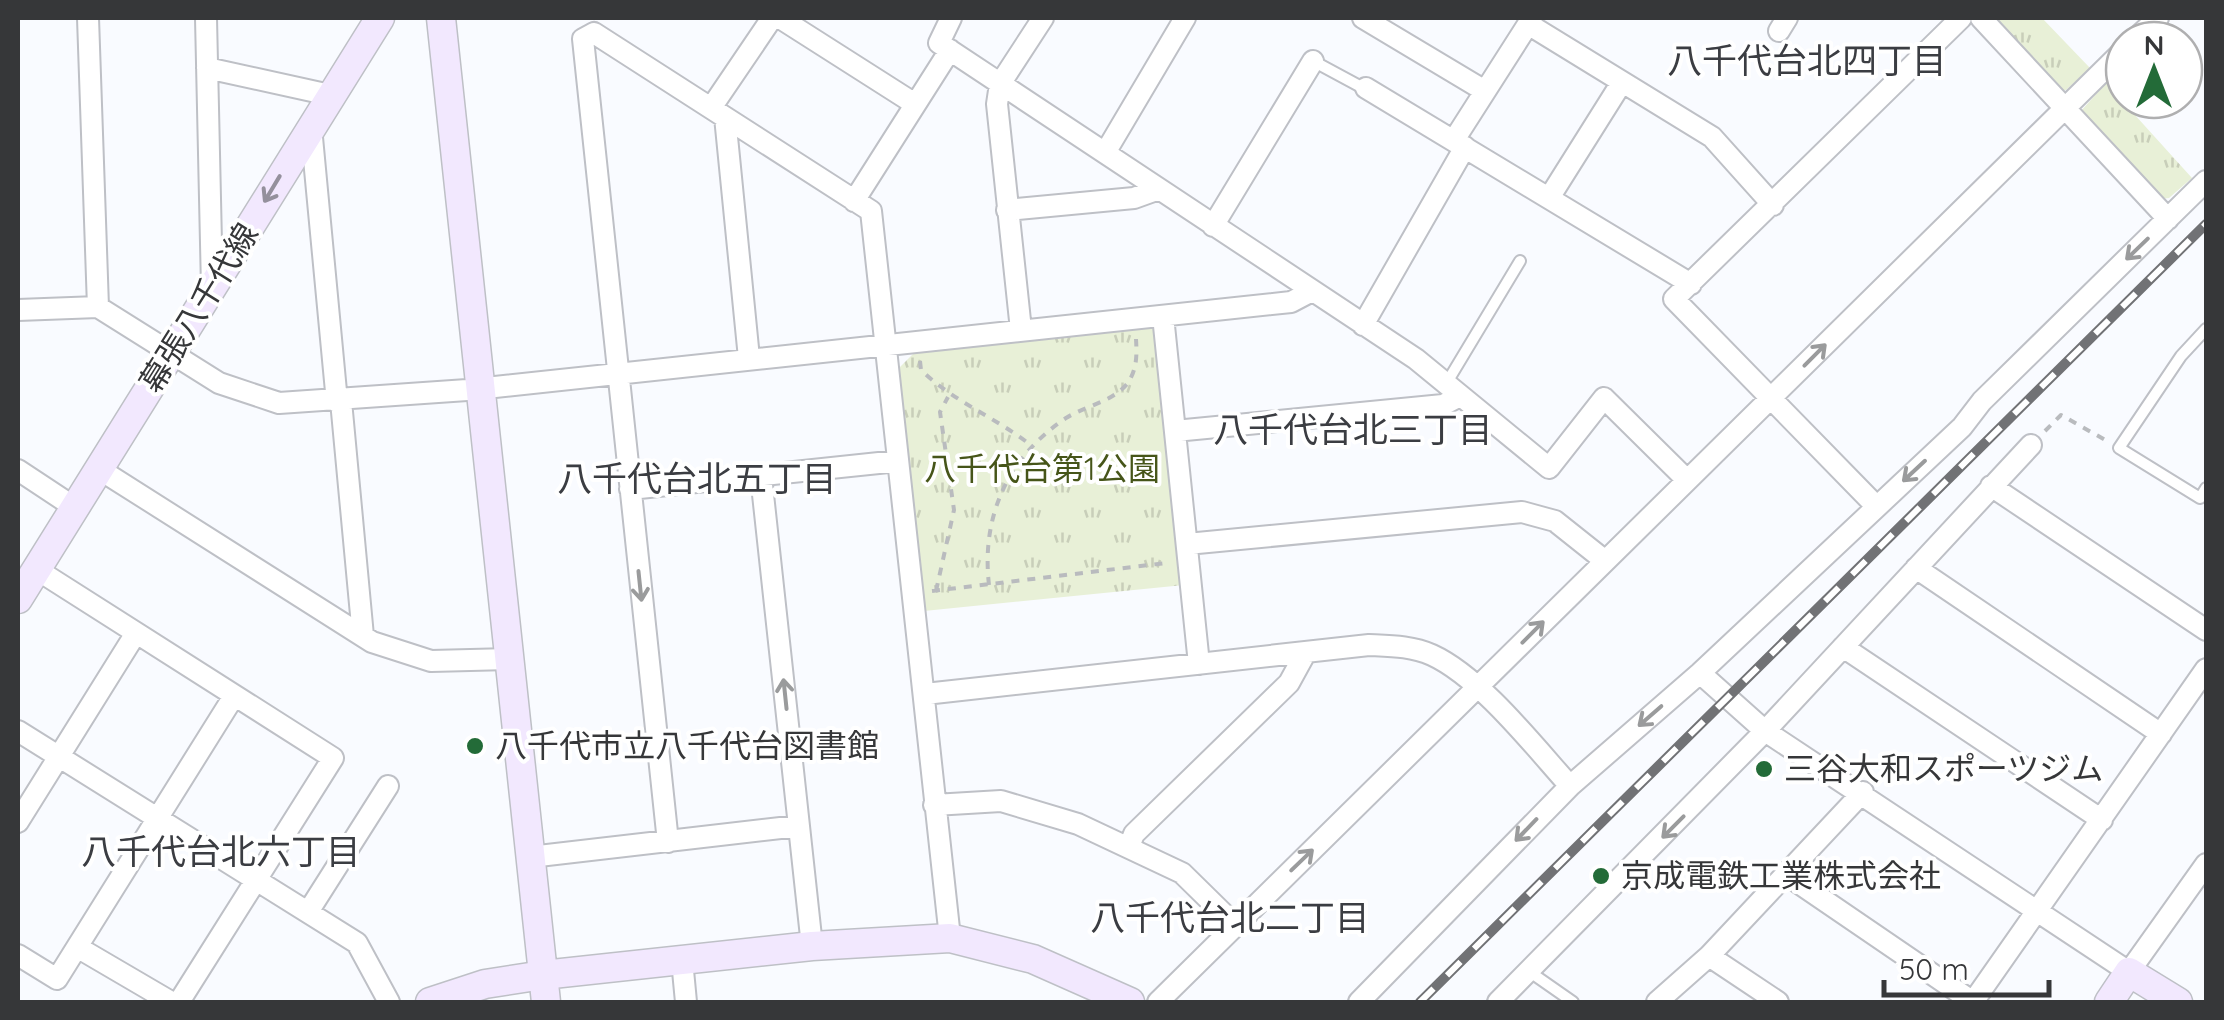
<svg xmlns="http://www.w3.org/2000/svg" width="2224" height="1020" font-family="Quicksand,'Noto Sans JP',sans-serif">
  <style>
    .grass { fill: url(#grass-tufts) }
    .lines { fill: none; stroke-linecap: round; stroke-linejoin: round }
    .lane-casing { stroke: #bec0c6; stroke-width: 14 }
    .street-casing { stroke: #bec0c6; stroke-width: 24 }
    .secondary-casing { stroke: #bec0c6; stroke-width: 31 }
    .path { stroke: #b9bbbe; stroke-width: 4; stroke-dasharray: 8 8; stroke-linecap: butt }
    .lane { stroke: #fff; stroke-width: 10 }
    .street { stroke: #fff; stroke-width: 20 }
    .secondary { stroke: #f2e8fe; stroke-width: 28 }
    .rail-casing { stroke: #717275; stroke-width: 10 }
    .rail { stroke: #fff; stroke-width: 6; stroke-dasharray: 19; stroke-linecap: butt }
    .oneway { stroke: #94909c }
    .oneway2 { stroke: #9a9b9c }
    .poi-dot { fill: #236b38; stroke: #fff; stroke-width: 4 }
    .labels { text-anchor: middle; stroke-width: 8; stroke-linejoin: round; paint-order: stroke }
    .street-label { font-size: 32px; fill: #363739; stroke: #fff }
    .park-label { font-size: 32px; fill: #465519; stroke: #fff }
    .poi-label { font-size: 32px; fill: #363739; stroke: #fff; text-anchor: start }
    .neighbourhood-label { font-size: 35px; fill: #3b3d42; stroke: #fff }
  </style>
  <defs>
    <pattern id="grass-tufts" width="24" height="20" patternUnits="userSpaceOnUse" patternTransform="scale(2.5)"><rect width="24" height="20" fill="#e8f0d7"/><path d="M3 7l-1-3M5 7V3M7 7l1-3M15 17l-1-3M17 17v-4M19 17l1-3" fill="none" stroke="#c8ceb9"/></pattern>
  </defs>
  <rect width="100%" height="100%" fill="#f9fbff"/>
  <!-- grass -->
  <path class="grass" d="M1991 18H2042L2090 68 2066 90H2060Z
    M2106 83 2192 178 2169 198 2161 199 2081 111Z
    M1154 328 1184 585 924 611 899 368 915 352Z"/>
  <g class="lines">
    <!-- lane casing -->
    <g class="lane-casing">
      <path id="lane" d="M1313 61 1365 89
        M2206 329 2181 356 2119 448 2200 498 2206 488
        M1446 384 1520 261
        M1530 972 1573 1002"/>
    </g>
    <!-- street casing -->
    <g class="street-casing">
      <path id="street" d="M88 18 98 307
        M206 18 212 288
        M780 18 915 104
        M951 18 939 43 1416 359 1549 468 1604 398 1687 480
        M1363 18 1485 91
        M1981 18 2168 219
        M1528 24 1712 137 1773 205
        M1779 31 1787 18
        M2134 40 2158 18
        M207 68 330 95
        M1366 88 1691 284
        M711 108 772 18
        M725 117 749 358
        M311 127 337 402
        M1454 140 1532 18
        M1105 153 1185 18
        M1549 198 1622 82
        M854 201 950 50
        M1007 210 1134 198 1159 189
        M1213 226 1313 61
        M18 310 98 307 219 383 279 403 467 390 1291 302 1312 291
        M1163 316 1199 664
        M1363 325 1465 147
        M1021 330 997 104 1000 84 1043 18
        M341 401 363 636
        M1175 431 1443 405 1460 396
        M99 469 372 642 431 661 510 659
        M18 470 74 507
        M761 476 812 946
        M1991 486 2206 630
        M630 489 898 461
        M1876 506 1674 299 1961 18
        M1187 544 1522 512 1555 521 1604 560
        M1916 568 2161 734
        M36 569 333 758 179 1002
        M1843 647 2102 820
        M1700 673 1765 731 2129 972 2206 864
        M925 694 1369 645C1391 646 1412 646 1432 655 1480 677 1534 746 1570 786
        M18 731 357 943 389 1002
        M934 805 1001 801 1078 824 1182 873 1235 925
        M18 822 136 633
        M668 842 583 39 594 33 871 211 950 938
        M1129 847 1134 834 1289 683 1306 652
        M530 857 798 826
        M1787 875 1973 1002
        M308 912 388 786
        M77 947 171 1002
        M18 955 57 979 234 696
        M1709 956 1778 1002
        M682 960 686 1002
        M1158 1002 2124 50
        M1359 1002 1570 786 1700 673 1962 427 1982 401 2206 181
        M1498 1002 1765 731 2031 445
        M1657 1002 1709 956 1863 792
        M1973 1002 2206 669"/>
    </g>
    <!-- secondary casing -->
    <g class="secondary-casing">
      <path id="secondary" d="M441 18 546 1002
        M18 599 380 18
        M430 1002 485 984 543 975 812 946 950 938 1033 959 1130 1002
        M2109 1002 2129 972 2178 1002"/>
    </g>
    <!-- path -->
    <path class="path" d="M920 361 921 370C954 402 995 417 1032 446
      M2045 431 2061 415 2107 441
      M989 585C981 516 1008 457 1066 418 1085 406 1112 402 1127 384 1137 370 1137 356 1136 339
      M932 591 1166 563
      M936 591 954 510 940 412 948 397"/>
    <!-- lane -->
    <use href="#lane" class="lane"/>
    <!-- street -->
    <use href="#street" class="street"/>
    <!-- secondary -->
    <use href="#secondary" class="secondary"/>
    <!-- rail casing -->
    <g class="rail-casing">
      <path id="rail" d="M1420 1002 2206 224"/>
    </g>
    <!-- rail -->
    <use href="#rail" class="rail"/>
  </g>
  <!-- one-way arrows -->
  <defs><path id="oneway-shaft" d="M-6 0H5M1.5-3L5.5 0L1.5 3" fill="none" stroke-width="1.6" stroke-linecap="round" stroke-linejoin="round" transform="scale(2.5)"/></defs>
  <use class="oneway" href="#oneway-shaft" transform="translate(272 189) rotate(121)"/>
  <g class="oneway2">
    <use href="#oneway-shaft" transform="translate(2137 249) rotate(136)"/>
    <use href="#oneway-shaft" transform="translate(1815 355) rotate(-45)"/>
    <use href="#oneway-shaft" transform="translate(1914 471) rotate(137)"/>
    <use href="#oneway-shaft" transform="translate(640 586) rotate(84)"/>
    <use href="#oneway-shaft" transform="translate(1533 632) rotate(-45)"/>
    <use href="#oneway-shaft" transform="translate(785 694) rotate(-96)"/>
    <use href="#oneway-shaft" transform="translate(1650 716) rotate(139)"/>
    <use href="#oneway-shaft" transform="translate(1673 827) rotate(135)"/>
    <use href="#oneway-shaft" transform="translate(1526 830) rotate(134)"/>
    <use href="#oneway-shaft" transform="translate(1302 860) rotate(-44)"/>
  </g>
  <!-- markers -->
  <g class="poi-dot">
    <circle cx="475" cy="746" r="10"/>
    <circle cx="1764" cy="769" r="10"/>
    <circle cx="1601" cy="876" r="10"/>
  </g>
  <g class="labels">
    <!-- street labels -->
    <g class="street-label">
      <text transform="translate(199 308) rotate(-58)" y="11">幕張八千代線</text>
    </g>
    <!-- park labels -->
    <g class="park-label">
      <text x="1042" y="480">八千代台第1公園</text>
    </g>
    <!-- poi labels -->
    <g class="poi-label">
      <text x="495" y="757">八千代市立八千代台図書館</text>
      <text x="1784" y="780">三谷大和スポーツジム</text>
      <text x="1621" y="887">京成電鉄工業株式会社</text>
    </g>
    <!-- neighbourhood labels -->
    <g class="neighbourhood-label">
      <text x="1807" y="73">八千代台北四丁目</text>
      <text x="1353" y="442">八千代台北三丁目</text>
      <text x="697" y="491">八千代台北五丁目</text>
      <text x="221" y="864">八千代台北六丁目</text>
      <text x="1230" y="930">八千代台北二丁目</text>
    </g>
  </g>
  <!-- border -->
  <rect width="2224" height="1020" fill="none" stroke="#363739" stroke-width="40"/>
  <!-- north arrow -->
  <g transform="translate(2154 70)"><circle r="48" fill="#ffffff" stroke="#afafb0" stroke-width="2.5"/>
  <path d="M0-8L18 38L0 25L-18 38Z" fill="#236b38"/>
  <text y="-15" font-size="28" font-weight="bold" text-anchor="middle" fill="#363739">N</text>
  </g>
  <!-- scale -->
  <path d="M1884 980v15h165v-15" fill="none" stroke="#363739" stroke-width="5"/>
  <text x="1899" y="980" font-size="30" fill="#363739" stroke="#ffffff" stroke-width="8" paint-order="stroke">50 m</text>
</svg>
